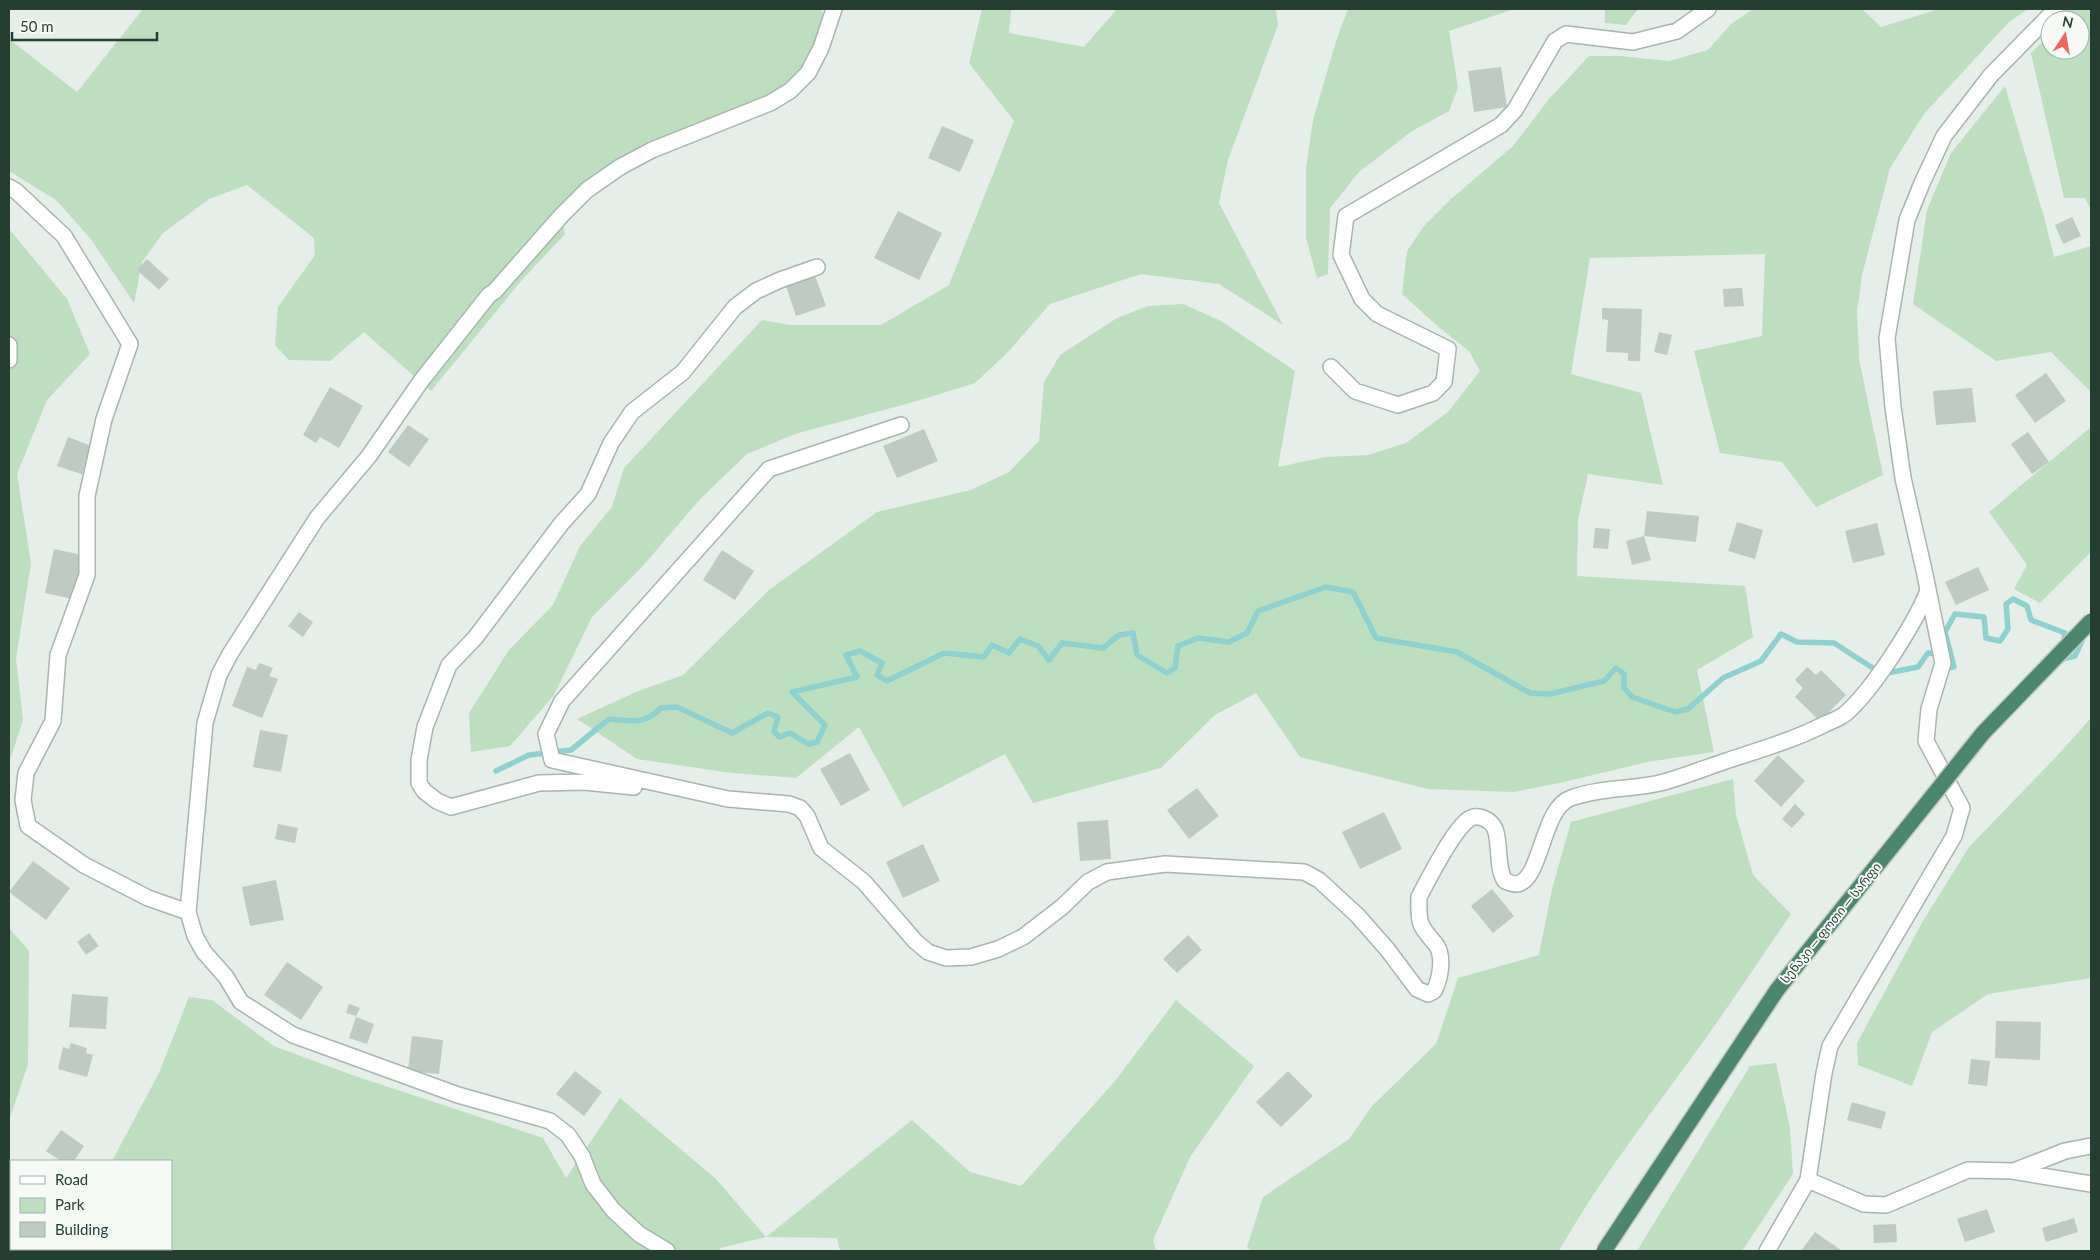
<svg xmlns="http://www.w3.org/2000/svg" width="2100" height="1260" font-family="Lato,'Noto Sans Georgian',sans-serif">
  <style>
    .green { fill: #bedec0 }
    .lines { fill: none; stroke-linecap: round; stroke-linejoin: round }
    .stream { stroke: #8ed1ce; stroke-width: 5.5 }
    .building { fill: #bdcbc3 }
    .minor-casing { stroke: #a7b6ae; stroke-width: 18 }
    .tertiary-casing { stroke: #a7b6ae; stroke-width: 18 }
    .minor { stroke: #fff; stroke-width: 15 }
    .tertiary { stroke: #fff; stroke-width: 15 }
    .trunk-bridge-casing { stroke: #c2c9c6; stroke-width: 18; stroke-linecap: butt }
    .trunk-bridge { stroke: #4d866e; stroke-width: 15 }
    .labels { text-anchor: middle; stroke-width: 4; stroke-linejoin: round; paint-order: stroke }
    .street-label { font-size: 12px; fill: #243f32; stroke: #f5faf7 }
  </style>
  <rect width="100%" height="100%" fill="#e5eee8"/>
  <!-- green -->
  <path class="green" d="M143 9H819L831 20 790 91 652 150 561 216 565 234 521 281 431 391 364 332 330 361 289 360 275 345 278 307 315 255 314 238 247 185 209 199 163 233 142 262 134 303 90 238 56 200 9 171V39L77 92Z
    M982 9H1011L1009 33 1084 47 1117 9H1276L1278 25 1228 160 1219 203 1283 325 1219 284 1141 274 1050 304 1008 352 975 383 917 401 795 434 747 454 701 498 641 568 592 617 554 695 510 746 471 752 469 713 509 650 553 605 580 546 612 507 624 468 762 320 790 325H881L949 285 1014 121 969 63Z
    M1348 9H1514L1449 31 1458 88 1449 111 1412 131 1359 172 1330 208 1328 274 1317 278 1306 238V169L1313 120 1336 41Z
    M1605 9H1638L1626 25 1605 23Z
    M1753 9H1862L1881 27 1939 9H2028L2009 22 1924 114 1890 168 1862 275 1857 311 1859 359 1883 475 1816 507 1782 462 1720 453 1694 351 1762 336 1765 254 1590 258 1571 374 1641 393 1663 485 1588 474 1578 520 1577 576 1745 586 1753 637 1697 670 1714 752 1647 762 1564 782 1514 792 1428 789 1300 757 1256 693 1215 715 1161 768 1033 803 1005 754 903 807 859 727 796 778 732 773 637 759 577 719 636 692 683 675 769 590 877 512 971 490 1009 472 1039 441 1044 382 1060 355 1117 318 1148 306 1183 304 1221 321 1295 371 1278 467 1325 457 1368 455 1406 443 1448 412 1480 371 1469 351 1441 329 1402 294 1407 251 1424 226 1451 199 1513 146 1549 99 1589 56H1619L1669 61 1708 50 1731 24Z
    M2064 9H2091V210L2085 198H2064L2031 53 2050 35V50H2080V20H2067L2072 15Z
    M2005 86 2044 217 2054 257 2091 246V392L2051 352 1996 361 1913 304 1927 210 1951 153Z
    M10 230 67 299 90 354 47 400 17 474 31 563 16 659 23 720 9 763Z
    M2091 427V552L2040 603 2014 589 2027 565 1989 512Z
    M2091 718V978L1988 994 1932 1032 1912 1086 1858 1065 1857 1043 1923 921 1969 847 2056 757Z
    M1733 779 1736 815 1753 875 1791 914C1762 956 1733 1000 1703 1042 1653 1111 1601 1177 1559 1251H1251L1247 1247 1263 1197 1349 1139 1372 1106 1436 1044 1458 978 1539 955 1552 889 1571 822Z
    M9 928 29 951 28 1064 9 1121Z
    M189 997 212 1000 274 1046 352 1075 543 1138 566 1178 620 1098 716 1179 766 1237 912 1120 970 1172 1021 1186 1115 1081 1176 1000 1254 1066 1190 1157 1153 1240 1156 1251H840L837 1238 766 1237 720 1248 721 1251H96V1249H171V1161H112L159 1073Z
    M1776 1063 1790 1128 1793 1174 1742 1251H1637L1750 1066Z"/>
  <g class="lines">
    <!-- stream -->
    <path class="stream" d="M2063 655 2062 659 2075 656 2085 634 2091 632
      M1945 664 1949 668 1954 667 1945 632 1955 614 1984 617 1986 638 2000 641 2008 629 2006 604 2013 599 2027 606 2031 620 2065 633 2063 645
      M496 771 529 755 571 750 609 719C630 721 645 725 661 708L677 707 732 733 768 713 778 717 774 731 779 737 790 733 808 744 817 742 825 725 792 692 857 677 846 655 860 651 882 663 877 675 887 681 944 653 984 657 992 645 1009 653 1020 639 1038 646 1049 660 1062 643 1103 648 1119 635 1133 633 1137 655 1167 673 1175 668 1178 646 1198 638 1229 642 1247 633 1258 611 1326 587 1353 592 1376 638 1457 652 1530 693 1550 694 1604 681 1616 668 1624 674V688L1632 697 1675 712 1688 709 1723 678 1761 661 1781 634 1797 642 1834 643 1882 674 1918 667 1928 653 1938 654"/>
  </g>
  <!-- building -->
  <path class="building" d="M1501 67 1507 107 1474 112 1468 71Z
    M942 126 974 140 960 172 928 158Z
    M898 211 942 233 919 280 874 258Z
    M2072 217 2081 236 2063 244 2055 225Z
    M147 259 169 279 159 290 137 270Z
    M815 276 826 306 796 316 786 286Z
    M1742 288 1744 306 1724 307 1723 289Z
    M1602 308 1642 309 1640 361H1628V353L1606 352 1608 320 1602 319Z
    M1659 332 1672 335 1667 355 1654 352Z
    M2046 373 2066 401 2035 423 2015 395Z
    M330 387 363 406 339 448 320 437 316 443 303 435Z
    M1972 388 1976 422 1936 425 1933 391Z
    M408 425 429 439 409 467 388 452Z
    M924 429 938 461 897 478 883 446Z
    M2028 432 2049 462 2032 474 2011 444Z
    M68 437 94 447 84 475 57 466Z
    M1647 511 1699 516 1696 542 1644 536Z
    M1737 522 1763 530 1755 559 1728 551Z
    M1877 523 1885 555 1853 563 1845 531Z
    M1595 528 1610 529 1608 549 1593 548Z
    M1644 536 1651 560 1632 565 1626 541Z
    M54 549 87 556 77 600 45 593Z
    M722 550 754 571 735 600 703 580Z
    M1978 567 1989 590 1956 605 1945 582Z
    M299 612 313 622 303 637 288 626Z
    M259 663 273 668 269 676 278 679 262 718 232 706 247 667 256 670Z
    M1807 667 1816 675 1821 670 1846 695 1820 721 1795 697 1803 688 1795 680Z
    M260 730 288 735 281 772 253 767Z
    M850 753 870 790 841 806 820 769Z
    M1778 755 1805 781 1781 807 1754 781Z
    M1197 788 1219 816 1189 839 1167 810Z
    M1795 804 1805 814 1792 828 1782 819Z
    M1384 812 1402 849 1360 869 1342 832Z
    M1108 820 1111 859 1080 861 1077 822Z
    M278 824 298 828 295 843 275 839Z
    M923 844 940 881 903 898 886 862Z
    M33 861 70 888 46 920 9 892Z
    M276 880 284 920 250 926 242 887Z
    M1492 889 1514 916 1493 933 1471 906Z
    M89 933 99 946 86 955 77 942Z
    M1188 935 1202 950 1177 973 1163 959Z
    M287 962 323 987 301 1020 264 995Z
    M72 994 108 997 106 1029 69 1027Z
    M349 1004 360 1008 356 1016 346 1013Z
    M356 1017 374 1024 367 1044 349 1038Z
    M1996 1021 2041 1022 2040 1060 1995 1058Z
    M412 1036 443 1040 439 1074 408 1071Z
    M71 1043 87 1048 86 1053 93 1055 87 1077 58 1069 63 1047 69 1049Z
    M1971 1059 1990 1061 1987 1086 1968 1084Z
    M575 1071 602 1092 584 1116 556 1094Z
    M1288 1071 1313 1096 1281 1127 1256 1102Z
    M1852 1102 1886 1112 1881 1129 1847 1120Z
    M61 1130 84 1146 74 1161H61L46 1151Z
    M1987 1209 1995 1232 1965 1242 1957 1219Z
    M2074 1218 2078 1232 2046 1242 2042 1228Z
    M1896 1224 1897 1242 1874 1243 1873 1225Z
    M1815 1232 1842 1251H1801Z"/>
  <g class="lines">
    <!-- minor casing -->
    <g class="minor-casing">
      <path id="minor" d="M9 187 16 191 64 236 130 344 104 419 87 496V575L58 655 53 721 26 773 23 800 28 826 84 865 148 898 188 912
        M9 345V360
        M1331 367 1355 391 1398 405 1433 393 1444 382 1448 349 1377 314 1362 299 1341 255 1346 216 1501 125 1515 110 1555 41 1566 34 1633 42 1677 31 1708 9
        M901 425 769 469 562 701 546 734 552 760 728 799 789 804 800 808 807 816 821 848 864 882 915 941 928 952 946 958 971 957 998 949 1023 937 1062 907 1088 882 1107 872 1165 864 1304 872 1319 880 1357 915 1387 949 1417 989 1428 994 1434 991C1440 980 1444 958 1437 946 1432 939 1424 932 1421 924 1418 916 1419 905 1419 897 1429 878 1453 830 1469 819 1478 813 1491 820 1495 829 1501 845 1496 868 1505 881 1508 882 1513 884 1516 884 1542 882 1541 808 1571 798 1601 787 1634 790 1664 782 1685 776 1705 768 1726 761 1759 750 1794 740 1825 724 1832 721 1840 718 1845 714 1873 690 1914 625 1928 591
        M634 787 584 782 539 783 451 807 437 801 424 791 419 783V760L425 727 449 665 475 638 561 524 588 494 611 443 632 412 683 372 735 307 756 291 780 280 817 267
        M2014 1171 2065 1151 2091 1146
        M1808 1180 1864 1204 1886 1205 1968 1170 2012 1171 2091 1184"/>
    </g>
    <!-- tertiary casing -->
    <g class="tertiary-casing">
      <path id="tertiary" d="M667 1251 639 1234 613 1210 593 1184 582 1156 568 1135 550 1121 458 1095 293 1035 241 1002 226 977 204 952 195 936 188 912 205 723 219 675 230 654 317 518 369 456 421 381 489 295 495 291 561 216 587 190 620 167 652 150 770 103 790 91 808 73 821 48 834 9
        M1767 1251 1808 1180 1824 1073 1830 1046 1954 836 1962 808 1926 741 1929 709 1943 663 1924 570 1903 478 1893 407 1887 338 1907 220 1922 183 1944 136 1991 75 2056 9"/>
    </g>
    <!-- minor -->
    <use href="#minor" class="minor"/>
    <!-- tertiary -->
    <use href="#tertiary" class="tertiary"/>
    <!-- trunk-bridge casing -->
    <g class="trunk-bridge-casing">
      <path id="trunk-bridge" d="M1604 1251 1777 990 1983 733 2091 621"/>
    </g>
    <!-- trunk-bridge -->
    <use href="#trunk-bridge" class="trunk-bridge"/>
  </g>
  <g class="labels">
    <!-- street labels -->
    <g class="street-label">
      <text transform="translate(1831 923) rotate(-51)" y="4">სენაკი — ფოთი — სარფი</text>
    </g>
  </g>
  <!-- border -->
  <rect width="2100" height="1260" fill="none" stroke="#243f32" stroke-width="20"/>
  <!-- legend -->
  <rect x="10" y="1160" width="162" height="90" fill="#f5faf7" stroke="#a1afa8"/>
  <rect x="20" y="1176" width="25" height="8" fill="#ffffff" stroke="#a1afa8"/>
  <text x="55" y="1185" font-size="15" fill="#243f32">Road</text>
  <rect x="20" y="1198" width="25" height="15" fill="#bedec0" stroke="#a1afa8"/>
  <text x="55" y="1210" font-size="15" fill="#243f32">Park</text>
  <rect x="20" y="1222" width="25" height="15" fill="#bdcbc3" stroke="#a1afa8"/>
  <text x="55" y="1235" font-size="15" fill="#243f32">Building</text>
  <!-- north arrow -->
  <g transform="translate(2065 35) rotate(12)"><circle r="24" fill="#f5faf7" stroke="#a1afa8"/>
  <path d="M0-4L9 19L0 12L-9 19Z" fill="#f06560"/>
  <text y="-8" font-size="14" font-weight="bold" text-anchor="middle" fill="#243f32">N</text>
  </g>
  <!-- scale -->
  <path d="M12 32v8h145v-8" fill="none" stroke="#243f32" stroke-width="2.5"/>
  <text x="20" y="32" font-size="15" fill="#243f32" stroke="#f5faf7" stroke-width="4" paint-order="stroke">50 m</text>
</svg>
